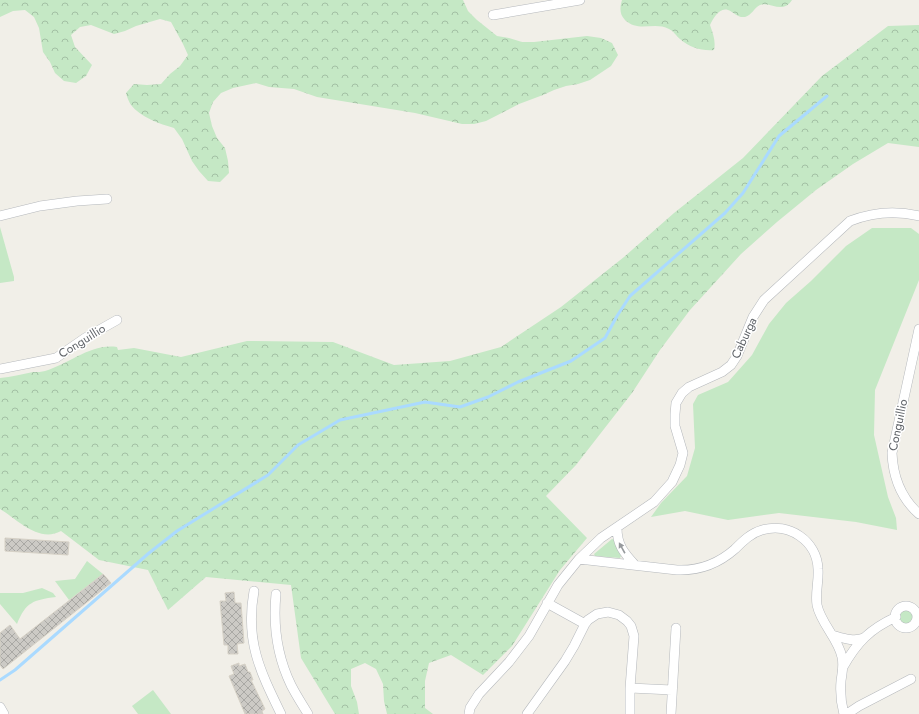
<svg xmlns="http://www.w3.org/2000/svg" width="919" height="714" font-family="Jost,sans-serif">
  <style>
    .grass { fill: #c5e8c5 }
    .forest { fill: url(#forest-crowns) }
    .lines { fill: none; stroke-linecap: round; stroke-linejoin: round }
    .stream { stroke: #aadaff; stroke-width: 3 }
    .building { fill: url(#building-cross-hatch); stroke: #d6d1c6 }
    .minor-casing { stroke: #b5b8bc; stroke-width: 10 }
    .minor { stroke: #fff; stroke-width: 9 }
    .oneway { fill: #979a9d }
    .labels { text-anchor: middle; stroke-width: 3; stroke-linejoin: round; paint-order: stroke }
    .street-label { font-size: 12px; fill: #5f6368; stroke: #fff }
  </style>
  <defs>
    <pattern id="forest-crowns" width="20" height="18" patternUnits="userSpaceOnUse"><rect width="20" height="18" fill="#c5e8c5"/><path d="M2 6a3 3 0 1 1 6 0M12 15a3 3 0 1 1 6 0" fill="none" stroke="#a3c0a4"/></pattern>
    <pattern id="building-cross-hatch" width="8" height="8" patternUnits="userSpaceOnUse"><rect width="8" height="8" fill="#cccac5"/><path d="M0 0l8 8M0 8l8-8" fill="none" stroke="#a9a8a4"/></pattern>
  </defs>
  <rect width="100%" height="100%" fill="#f1efe8"/>
  <!-- grass -->
  <path class="grass" d="M0 227 14 277V281L0 283Z
    M872 228H911L919 234V280L875 390 874 435 888 497 896 518 897 530 856 522 779 513 728 520 685 511 651 517 661 503 687 476 695 448 693 404 698 395 728 382 752 355 769 324 786 303 811 281 846 246Z
    M612 539 615 540 616 546 621 556 620 558 595 556 594 554Z
    M87 561 103 574 69 600 55 581 75 579Z
    M42 588 53 593 56 597C33 600 26 602 17 624L0 604V593H23Z
    M897 617a9 9 0 1 1 18 0a9 9 0 1 1-18 0Z
    M153 690 171 714H138L132 706Z"/>
  <!-- forest -->
  <path class="forest" d="M0 0H463L468 11 477 20 497 36 509 38 522 42H534L587 36 601 38 612 43 618 55 611 66 590 80 578 84 566 86 554 90 543 95 519 104 486 121 474 124H462L415 113 317 97 294 89 269 87 256 83 233 88 221 93 213 102 209 113 212 126 217 138 225 148 228 161 229 173 220 182 208 181 199 171 192 161 182 139 174 128C160 124 140 117 131 105 129 102 127 97 126 93L134 84 147 85 161 84 170 74 180 66 188 55 183 44 171 22 160 19 136 26 125 31 114 34 91 25 80 27 71 35 75 47 92 65 86 76 76 83 64 81 55 73 50 62 43 52 39 28 34 17 25 10 13 11 0 17Z
    M622 0H792C782 15 771 1 760 5 754 8 752 15 745 17 737 18 734 12 728 10 719 7 713 19 710 25 713 34 716 41 714 50 702 51 690 48 680 39 676 36 674 31 669 29 654 21 639 33 625 20 619 14 620 7 622 0Z
    M919 25V147L888 143 853 164 816 190 777 222 741 254 690 310 660 350 632 393 576 465 546 496 587 538 560 570 512 646 483 675 451 655 429 663 425 681V708L433 714H387L384 701 383 684 376 669 365 663 351 669V686L357 702 359 714H335L301 658 291 585 206 577 168 610 148 570 99 560 61 531C39 543 18 520 0 509V378C11 377 22 374 33 372 37 372 42 372 45 371 69 364 91 343 117 347L118 350 134 348 181 357 247 341 333 342 394 365 450 361 501 347 561 307 624 257 674 213 743 158 822 76 888 26Z"/>
  <g class="lines">
    <!-- stream -->
    <path class="stream" d="M0 680 15 670 149 553 177 531 268 475 298 445 340 420 425 402 460 407 488 397 518 382 571 361 605 338 617 316 630 296 725 213 743 193 779 136 827 96"/>
  </g>
  <!-- building -->
  <path class="building" d="M5 538 69 542 68 555 5 551Z
    M103 574 111 583 3 669 0 665V633L10 625 20 639Z
    M234 592 235 603H241L244 643 237 644 238 654H228V645H224L220 601H226L225 593Z
    M239 663V666L245 664 248 672H250L253 680H251L265 709 262 711 263 714H245L229 676 234 674 231 666Z"/>
  <g class="lines">
    <!-- minor casing -->
    <g class="minor-casing">
      <path id="minor" d="M493 15 580 0
        M0 216 40 206 77 201 107 199
        M919 329 892 453C893 477 901 498 919 514
        M0 369 56 358 85 338 117 320
        M617 528C617 545 624 553 635 565
        M579 559 677 570C700 571 718 564 735 549 743 541 751 533 762 530 789 522 817 541 818 569 819 581 815 593 817 605 821 624 838 638 842 657 844 666 842 673 841 681 840 692 841 703 844 714
        M254 591C245 641 260 671 281 714
        M276 594C273 625 277 656 291 685 296 695 302 704 308 714
        M547 603 585 624
        M895 617a11 11 0 1 1 22 0a11 11 0 1 1-22 0Z
        M832 635C843 638 853 642 864 638
        M843 667C857 642 870 629 896 617
        M630 688 672 690
        M0 707 4 714
        M469 714 470 708 479 694 509 662 529 636 558 585 579 559 601 538 654 502 672 482 680 465 683 453 675 426V414L676 403 682 393 689 387 722 372 731 365 737 356 753 317 764 300 850 221C873 212 895 210 919 216
        M527 714 565 661 574 646 585 624 588 620 597 614 608 612 619 615 627 621 631 626 634 636 630 688V714
        M671 714 676 628
        M847 714 859 706 911 679"/>
    </g>
    <!-- minor -->
    <use href="#minor" class="minor"/>
  </g>
  <!-- one-way arrows -->
  <defs><path id="oneway-solid" d="M-6-.8H1V-3.2L6.5 0L1 3.2V.8H-6Z"/></defs>
  <use class="oneway" href="#oneway-solid" transform="translate(622 548) rotate(-119)"/>
  <g class="labels">
    <!-- street labels -->
    <g class="street-label">
      <text transform="translate(744 338) rotate(-65)" y="4">Caburga</text>
      <text transform="translate(82 341) rotate(-32)" y="4">Conguillio</text>
      <text transform="translate(898 425) rotate(-78)" y="4">Conguillio</text>
    </g>
  </g>
</svg>
